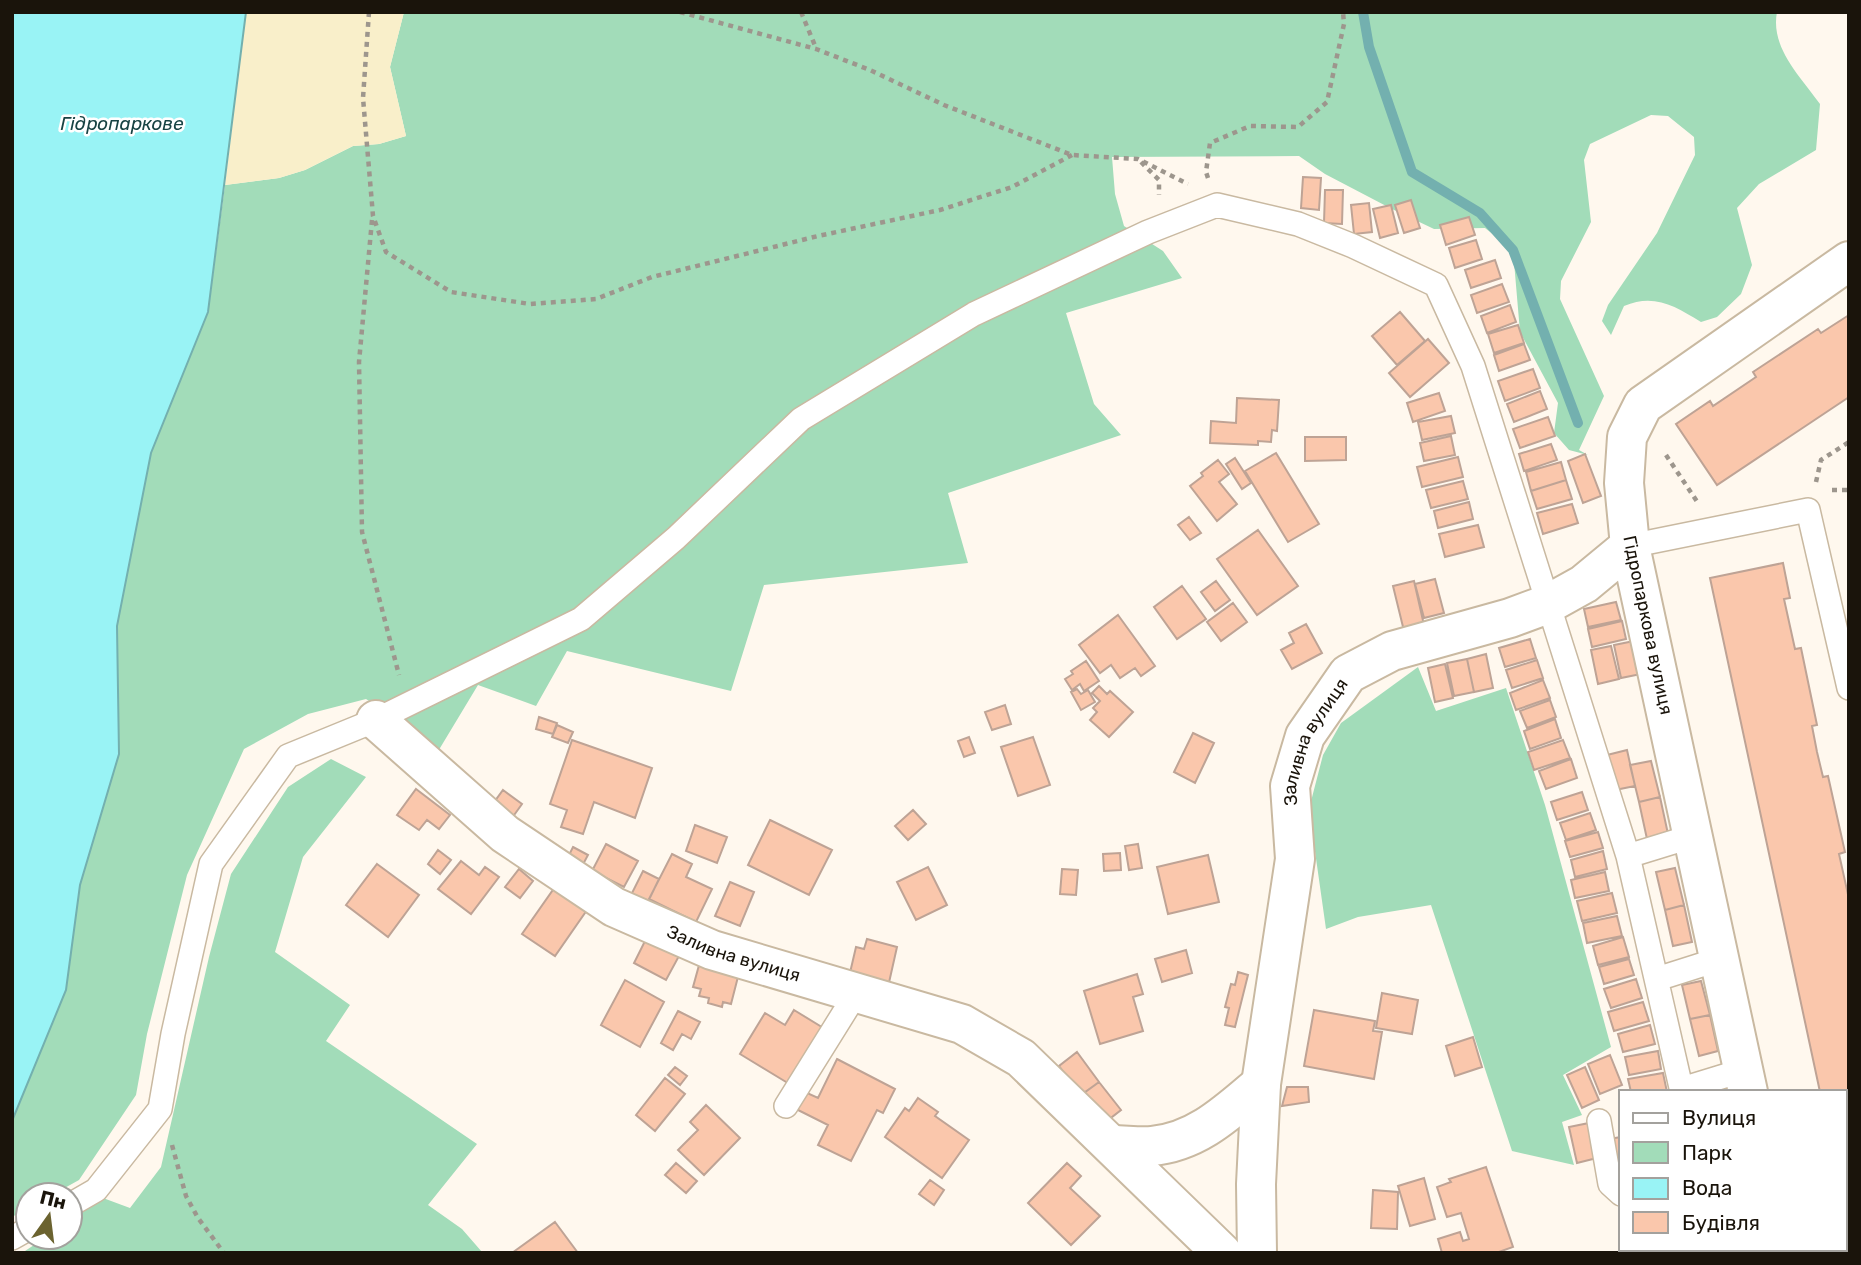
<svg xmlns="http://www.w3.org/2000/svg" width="1861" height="1265" font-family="Rubik,sans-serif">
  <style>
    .green { fill: #a2dcb9 }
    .sand { fill: #f9efca }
    .water { fill: #99f3f5; stroke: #73b0af; stroke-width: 2 }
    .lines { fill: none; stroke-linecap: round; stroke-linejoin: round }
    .stream { stroke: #73b0af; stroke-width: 10 }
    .building { fill: #fac7ac; stroke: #bea395; stroke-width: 2 }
    .service-casing { stroke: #c9b9a1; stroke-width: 26 }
    .minor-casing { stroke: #c9b9a1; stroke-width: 42 }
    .path { stroke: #9d968d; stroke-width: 4.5; stroke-dasharray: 5 5; stroke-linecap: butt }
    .service { stroke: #fff; stroke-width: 23 }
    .minor { stroke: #fff; stroke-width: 38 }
    .labels { text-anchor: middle; stroke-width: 5; stroke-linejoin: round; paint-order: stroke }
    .street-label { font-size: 18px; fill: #1a140b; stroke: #fff }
    .water-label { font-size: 19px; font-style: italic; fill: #184344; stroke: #fff }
  </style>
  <rect width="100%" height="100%" fill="#fff8ee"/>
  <!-- green -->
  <path class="green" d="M404 12H1777C1770 48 1801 77 1820 104L1816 150 1759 184 1737 208 1752 265 1741 294 1717 317 1701 322C1675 306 1654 293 1624 306L1611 335 1602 321 1608 305 1657 233 1695 155 1694 137 1668 116 1651 115 1590 144 1584 160 1591 222 1561 281 1560 299 1604 396 1579 450 1588 455 1569 450 1554 433 1558 403 1520 332 1513 250 1485 228 1434 229 1390 208 1325 174 1299 156 1112 157 1115 194 1124 226 1163 251 1182 278 1066 313 1094 404 1121 435 948 493 968 563 764 585 731 691 567 651 536 706 478 685 434 758 390 715 366 699 308 714 244 749 187 875 147 1034 136 1095 79 1180 52 1195H28V1208L12 1217V1121L66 990 80 885 119 754 117 626 151 453 208 313 225 185 279 178 305 170 353 146 379 144 406 136 390 67Z
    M1418 667 1436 711 1506 688 1545 805 1611 1047 1563 1075 1582 1115 1562 1122 1574 1165 1512 1151 1431 905 1358 917 1326 929 1309 809 1323 755 1341 723Z
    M331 759 366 777 303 857 275 952 350 1005 326 1041 477 1144 428 1205 462 1229 482 1252 22 1253 46 1237H70V1221L103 1198 130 1208 161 1167 209 957 231 874 288 787Z"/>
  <!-- sand -->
  <path class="sand" d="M246 12H404L390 67 406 136 379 144 353 146 305 170 279 178 225 185Z"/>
  <!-- water -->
  <path class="water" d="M12 12H246L208 312 151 453 117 626 119 754 80 885 66 990 12 1121Z"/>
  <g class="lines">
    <!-- stream -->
    <path class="stream" d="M1363 12 1369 47 1412 172 1480 213 1513 250 1578 423"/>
  </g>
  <!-- building -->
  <path class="building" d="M1303 177 1321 178 1319 210 1301 208Z
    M1325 190H1343L1342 224 1324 223Z
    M1411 200 1420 228 1404 233 1395 205Z
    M1369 203 1372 232 1354 234 1351 205Z
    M1391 205 1398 233 1380 238 1373 209Z
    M1469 217 1475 235 1446 245 1440 225Z
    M1476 240 1482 259 1455 268 1449 248Z
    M1495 260 1501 278 1471 288 1465 270Z
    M1502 284 1509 302 1477 313 1471 295Z
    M1510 305 1516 322 1487 333 1481 316Z
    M1400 312 1425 341 1397 365 1372 336Z
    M1849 315V397L1717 485 1676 424 1710 401 1713 406 1756 377 1753 372 1818 329 1821 333Z
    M1518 325 1524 343 1494 353 1488 334Z
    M1428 339 1449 363 1410 397 1389 373Z
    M1524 344 1530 360 1499 371 1494 355Z
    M1533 369 1540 388 1505 401 1498 381Z
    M1540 391 1547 409 1514 422 1507 404Z
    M1439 393 1445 411 1413 422 1407 403Z
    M1237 398 1279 400 1277 431 1272 430 1271 442 1258 441V445L1210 443 1211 421 1236 423Z
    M1451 416 1455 433 1422 440 1418 422Z
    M1548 417 1555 436 1520 448 1513 429Z
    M1451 436 1455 455 1424 461 1420 443Z
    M1305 437H1346V460L1305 461Z
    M1551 444 1557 460 1524 471 1519 454Z
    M1276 453 1319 524 1288 542 1245 471Z
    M1585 454 1601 496 1583 503 1568 461Z
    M1458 457 1463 477 1422 487 1417 467Z
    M1235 458 1251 483 1242 489 1226 464Z
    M1218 460 1229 474 1219 482 1237 504 1217 521 1190 486 1203 476 1201 473Z
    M1561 462 1566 480 1531 491 1526 472Z
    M1566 480 1572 499 1537 509 1531 491Z
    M1463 481 1468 499 1431 508 1426 490Z
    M1469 502 1473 519 1438 528 1434 511Z
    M1572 504 1578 523 1543 534 1537 513Z
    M1189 517 1201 533 1190 540 1178 525Z
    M1478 525 1484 547 1445 557 1439 534Z
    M1258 530 1298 586 1257 615 1217 559Z
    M1783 563 1790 598 1784 599 1795 649 1801 648 1817 725 1812 726 1817 752 1823 777 1828 776 1845 852 1839 854 1849 899V1224L1845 1209V1092H1820L1710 578Z
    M1435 579 1444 613 1424 618 1415 584Z
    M1216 581 1230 600 1215 611 1201 592Z
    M1414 581 1424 625 1404 631 1393 586Z
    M1182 586 1206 619 1177 639 1154 607Z
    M1616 602 1621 620 1588 627 1584 609Z
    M1233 603 1247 622 1221 641 1207 622Z
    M1118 615 1155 666 1141 676 1135 668 1120 678 1111 665 1100 673 1079 645Z
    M1622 621 1626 639 1592 647 1588 629Z
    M1306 624 1322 653 1292 669 1281 650 1294 643 1289 633Z
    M1530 639 1536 658 1505 667 1499 648Z
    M1634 641 1641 674 1621 678 1614 645Z
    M1611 646 1619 679 1598 684 1591 650Z
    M1486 654 1493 688 1474 692 1467 659Z
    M1467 659 1474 692 1454 696 1447 663Z
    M1537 660 1543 678 1512 688 1506 670Z
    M1086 661 1099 681 1084 691 1080 684 1072 690 1065 679 1073 674 1071 671Z
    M1445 664 1453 698 1435 702 1428 668Z
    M1543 680 1550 698 1516 710 1510 693Z
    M1099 686 1107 694 1110 691 1133 712 1109 737 1090 720 1097 712 1093 708 1100 701 1092 693Z
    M1077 689 1081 694 1088 690 1095 702 1081 710 1071 692Z
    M1550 700 1556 717 1527 728 1520 711Z
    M1005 705 1011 724 992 730 985 712Z
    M539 717 557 723 553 734 536 729Z
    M1555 719 1561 738 1530 749 1524 731Z
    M557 725 573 732 568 743 552 737Z
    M1193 733 1214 743 1195 783 1174 772Z
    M969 737 975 753 964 757 958 741Z
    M1033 737 1050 785 1018 796 1001 747Z
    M572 740 652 768 635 818 594 802 583 834 561 827 567 810 550 804Z
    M1563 740 1570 758 1534 770 1528 752Z
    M1627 750 1635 786 1615 790 1607 755Z
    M1571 759 1577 778 1546 789 1539 771Z
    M1651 761 1660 797 1639 802 1630 765Z
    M416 789 450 815 439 829 427 820 419 830 397 815Z
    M503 790 522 804 512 818 492 805Z
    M1582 792 1588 810 1557 820 1551 802Z
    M1660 797 1668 834 1647 839 1639 802Z
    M913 810 926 824 908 840 895 826Z
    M1590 813 1596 830 1566 840 1560 823Z
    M770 820 832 850 809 895 748 865Z
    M695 825 727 837 717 863 686 851Z
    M1598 832 1603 848 1570 857 1565 841Z
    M606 844 638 861 624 887 592 871Z
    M1138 844 1142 868 1129 870 1125 846Z
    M573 847 588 855 580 870 565 863Z
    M438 850 451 860 440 874 428 864Z
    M1603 851 1607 869 1575 877 1571 860Z
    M1120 853 1121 870 1104 871 1103 854Z
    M672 854 692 864 686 877 712 889 696 922 649 899Z
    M1208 855 1219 902 1168 914 1157 867Z
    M461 861 479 875 485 867 499 877 471 914 438 889Z
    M377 864 419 895 388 937 346 905Z
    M928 867 947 905 916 920 897 882Z
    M1675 868 1684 905 1665 910 1656 872Z
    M519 869 533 881 520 898 505 887Z
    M1062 869 1078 870 1076 895 1060 894Z
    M643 871 659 879 644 910 628 901Z
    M1605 872 1609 891 1575 898 1571 880Z
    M730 882 754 892 740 926 715 916Z
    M555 887 587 910 555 956 522 934Z
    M1612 893 1617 913 1582 921 1577 901Z
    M1684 905 1692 942 1673 946 1665 910Z
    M1617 916 1622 936 1587 943 1583 923Z
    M1623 937 1629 957 1598 965 1593 946Z
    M646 939 679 956 666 980 634 963Z
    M867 939 897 947 888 987 849 977 856 947 864 949Z
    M1186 950 1192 973 1162 982 1155 959Z
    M701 958 740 969 731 1004 723 1002 722 1007 708 1003 709 998 699 996 701 989 693 987Z
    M1629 959 1634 975 1604 984 1599 967Z
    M1238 972 1248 975 1235 1027 1225 1025 1229 1008 1225 1007 1231 984 1235 985Z
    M1137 974 1143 994 1133 997 1143 1031 1100 1044 1084 991Z
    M1636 979 1642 998 1611 1008 1604 989Z
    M625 980 664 1002 640 1047 601 1025Z
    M1701 981 1710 1015 1690 1019 1682 985Z
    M1382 993 1418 1000 1412 1034 1376 1028Z
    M1643 1002 1649 1021 1614 1031 1608 1012Z
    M794 1010 825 1029 791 1085 740 1054 765 1013 785 1025Z
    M1314 1010 1375 1021 1373 1031 1382 1032 1374 1079 1304 1066Z
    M678 1011 700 1022 691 1039 682 1034 673 1050 661 1043Z
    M1710 1015 1718 1051 1699 1056 1690 1019Z
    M1650 1025 1655 1044 1623 1052 1618 1034Z
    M1473 1037 1482 1067 1455 1076 1446 1046Z
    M1658 1051 1661 1069 1629 1075 1625 1057Z
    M1077 1052 1099 1082 1081 1095 1059 1066Z
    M1610 1055 1622 1085 1600 1094 1588 1064Z
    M837 1059 895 1089 883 1113 877 1110 851 1161 818 1145 828 1125 796 1109 805 1092 818 1098Z
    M675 1067 687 1076 680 1085 668 1075Z
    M1585 1067 1599 1100 1582 1108 1567 1075Z
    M1663 1073 1667 1092H1631L1628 1079Z
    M665 1078 685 1094 655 1131 636 1115Z
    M1099 1082 1121 1110 1103 1124 1081 1095Z
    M1287 1087H1308L1309 1102 1282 1106Z
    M918 1098 938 1112 935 1116 969 1140 942 1178 885 1137 905 1108 909 1111Z
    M706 1105 740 1138 704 1175 678 1150 698 1130 690 1122Z
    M1589 1123 1597 1158 1577 1163 1569 1127Z
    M1621 1137V1175L1617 1176 1609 1139Z
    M676 1163 697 1181 686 1193 665 1175Z
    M1067 1163 1081 1176 1070 1188 1100 1216 1071 1245 1028 1203Z
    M1486 1167 1513 1247 1496 1253H1442L1438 1239 1460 1232 1463 1241 1469 1239 1461 1213 1447 1217 1437 1187 1451 1182 1449 1179Z
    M1424 1178 1435 1219 1410 1226 1398 1186Z
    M930 1180 944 1190 934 1205 919 1194Z
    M1373 1190 1398 1192 1397 1229 1371 1228Z
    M555 1222 578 1253H512Z
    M1665 1249H1702L1703 1253H1665Z"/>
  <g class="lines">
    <!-- service casing -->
    <g class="service-casing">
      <path id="service" d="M1630 546 1808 510 1849 688
        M1628 856 1693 836
        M1657 979 1720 959
        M1682 1089 1744 1070
        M786 1106 857 992
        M1599 1121 1610 1184 1621 1194
        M70 1205 96 1190 160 1109 173 1034 211 864 288 756 376 720 581 619 676 538 801 419 974 314 1148 232 1217 205 1298 224 1353 246 1436 285 1473 366 1628 856 1682 1092
        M1845 1219 1848 1218
        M12 1238 28 1229
        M1723 1249 1724 1253"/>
    </g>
    <!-- minor casing -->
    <g class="minor-casing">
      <g id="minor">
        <path id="s1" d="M376 720 505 834 614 907 712 950 962 1024 1021 1058 1222 1253"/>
        <path d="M1748 1092 1630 546 1624 483 1627 437 1643 405 1849 261"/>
        <path d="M1113 1145C1125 1145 1139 1147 1152 1146 1197 1142 1228 1112 1261 1084"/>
        <path d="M1783 1249V1253"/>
        <path id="s2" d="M1257 1253 1256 1184 1261 1084 1295 859 1290 786 1305 736 1348 674 1392 651 1510 618 1548 604 1584 584 1630 546"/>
      </g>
    </g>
    <!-- path -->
    <path class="path" d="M369 12 363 98 373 216 386 252 451 292 530 304 596 299 652 277 818 236 940 210 1012 187 1072 155
      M680 12 816 49 870 70 944 105 1072 155 1138 159 1188 184
      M801 12 816 48
      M1141 162 1159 180V195
      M1208 178 1206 172 1210 143 1250 126 1298 127 1327 102 1344 24 1343 12
      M372 220 359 362 362 532 399 675
      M1666 455 1698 503
      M1816 482 1821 460 1849 442
      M1832 490H1849
      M172 1145 186 1196 198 1218 224 1253"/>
    <!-- service -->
    <use href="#service" class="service"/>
    <!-- minor -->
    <use href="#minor" class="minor"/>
  </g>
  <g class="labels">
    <!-- street labels -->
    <g class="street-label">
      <text transform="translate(1648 625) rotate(78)" y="6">Гідропаркова вулиця</text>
      <text dy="6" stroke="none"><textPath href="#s2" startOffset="520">Заливна вулиця</textPath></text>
      <text dy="6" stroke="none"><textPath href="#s1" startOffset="432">Заливна вулиця</textPath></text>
    </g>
    <!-- water labels -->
    <g class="water-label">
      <text x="122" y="130">Гідропаркове</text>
    </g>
  </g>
  <!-- border -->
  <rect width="1861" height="1265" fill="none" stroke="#1a140b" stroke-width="28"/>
  <!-- legend -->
  <rect x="1619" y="1090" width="228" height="161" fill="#ffffff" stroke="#a3a19d" stroke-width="2"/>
  <rect x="1633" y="1113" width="35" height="10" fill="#ffffff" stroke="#a3a19d" stroke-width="2"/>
  <text x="1682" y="1125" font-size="21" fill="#1a140b">Вулиця</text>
  <rect x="1633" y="1142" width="35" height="21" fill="#a2dcb9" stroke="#a3a19d" stroke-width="2"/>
  <text x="1682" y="1160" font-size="21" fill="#1a140b">Парк</text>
  <rect x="1633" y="1178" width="35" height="21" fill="#99f3f5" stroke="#a3a19d" stroke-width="2"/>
  <text x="1682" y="1195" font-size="21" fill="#1a140b">Вода</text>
  <rect x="1633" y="1212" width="35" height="21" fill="#fac7ac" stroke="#a3a19d" stroke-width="2"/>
  <text x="1682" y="1230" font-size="21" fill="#1a140b">Будівля</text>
  <!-- north arrow -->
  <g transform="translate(49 1216) rotate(14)"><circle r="33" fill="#ffffff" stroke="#a3a19d" stroke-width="2"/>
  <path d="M0-5L12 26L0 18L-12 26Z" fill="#6b6330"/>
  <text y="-10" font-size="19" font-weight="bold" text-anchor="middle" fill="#1a140b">Пн</text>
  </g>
</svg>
